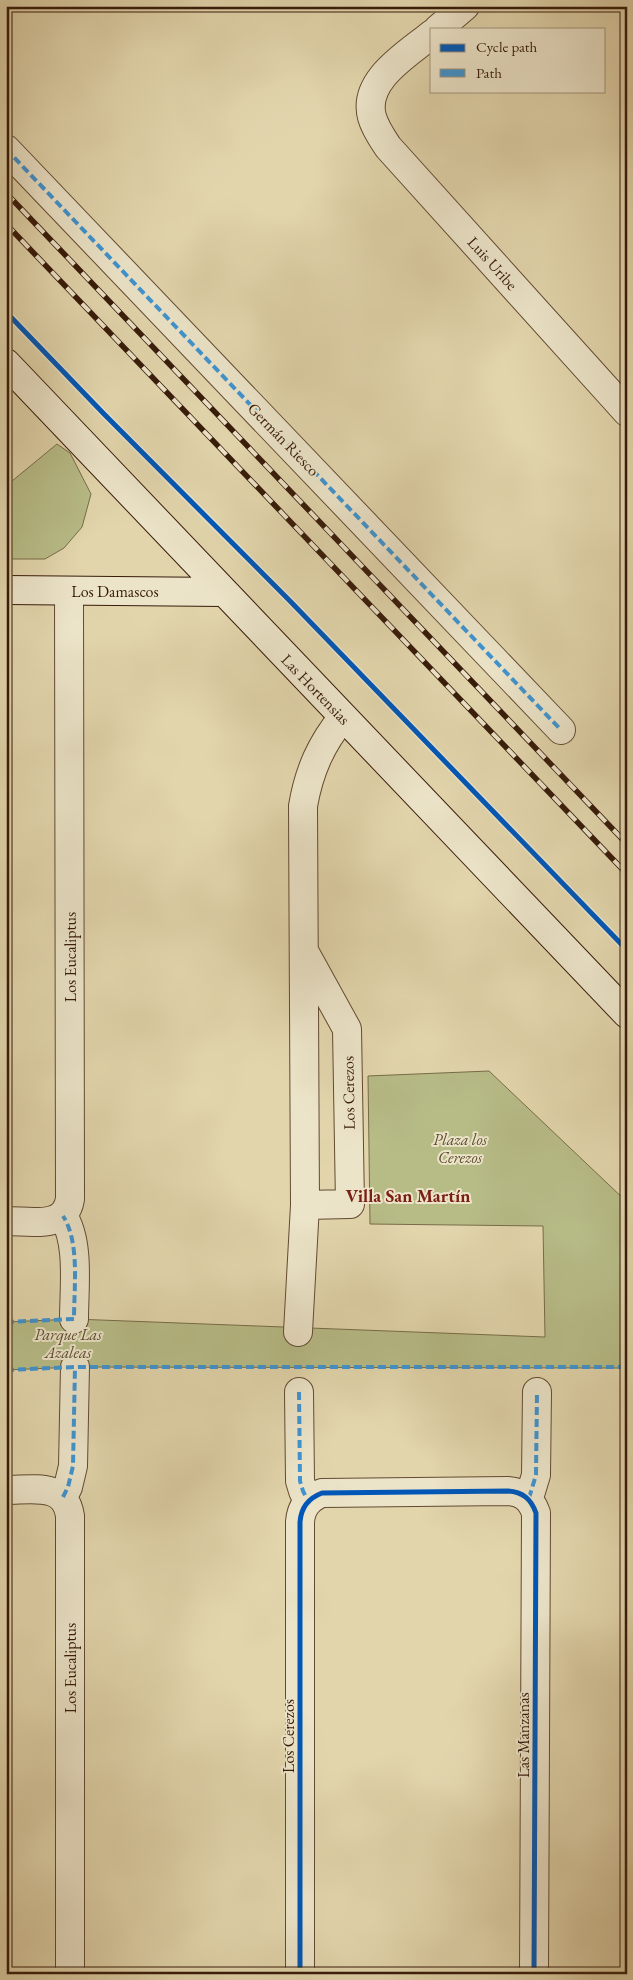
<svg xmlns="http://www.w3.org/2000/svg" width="633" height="1980" font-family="'EB Garamond',serif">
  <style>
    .park { fill: #b7bc87; stroke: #776c48 }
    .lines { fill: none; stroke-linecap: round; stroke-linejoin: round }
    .street-casing { stroke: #624a32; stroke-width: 30 }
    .secondary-casing { stroke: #371b0a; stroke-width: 30 }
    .street { stroke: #ece4c9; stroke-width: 28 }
    .secondary { stroke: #ece4c9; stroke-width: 28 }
    .rail-casing { stroke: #371b0a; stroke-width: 5.5 }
    .rail { stroke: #ece4c9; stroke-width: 4; stroke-dasharray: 11; stroke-linecap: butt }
    .quiet { stroke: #3e94d2; stroke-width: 4; stroke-dasharray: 8 4; stroke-linecap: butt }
    .cycleway-casing { stroke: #ece4c9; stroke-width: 8 }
    .cycleway { stroke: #0057b8; stroke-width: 5 }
    .labels { text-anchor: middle; stroke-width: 4; stroke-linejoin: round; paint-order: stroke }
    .street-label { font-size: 16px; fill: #371b0a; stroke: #ece4c9 }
    .park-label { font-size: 16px; font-style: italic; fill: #5d4b30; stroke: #ece4c9 }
    .neighbourhood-label { font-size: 18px; font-weight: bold; fill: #7a1f14; stroke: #ece4c9 }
  </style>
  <rect width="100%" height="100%" fill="#e2d5ac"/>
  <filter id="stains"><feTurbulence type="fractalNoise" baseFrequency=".004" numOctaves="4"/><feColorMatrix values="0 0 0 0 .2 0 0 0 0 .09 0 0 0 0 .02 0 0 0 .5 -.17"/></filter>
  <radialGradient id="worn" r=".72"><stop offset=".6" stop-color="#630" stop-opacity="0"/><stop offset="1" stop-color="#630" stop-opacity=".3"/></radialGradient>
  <!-- park -->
  <path class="park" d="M57 444 70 453 91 494 82 527 64 548 45 559H6V486Z
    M489 1071 627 1202V1368L75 1367 6 1370V1322L74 1319 545 1337 543 1226 370 1224 368 1076Z"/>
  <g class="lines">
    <!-- street casing -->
    <g class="street-casing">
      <path id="street" d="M438 29 465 6
        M432 34C408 54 362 80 372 117 375 128 382 138 388 147L627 412
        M6 149 561 730
        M304 951 347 1029 350 1204 305 1205
        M63 1216C80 1242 74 1288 74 1319
        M6 1221C31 1221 65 1230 70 1199L69 591
        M298 1332 305 1205 303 806C309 771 321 744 343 717
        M299 1392 300 1481 303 1491 308 1501
        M6 1490C33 1490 65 1482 70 1516V1974
        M63 1497 68 1487 73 1466 75 1367
        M529 1498 536 1475 537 1392
        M300 1974V1522C301 1507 309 1498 322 1493L508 1491C523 1492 531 1499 536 1513L534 1974"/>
    </g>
    <!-- secondary casing -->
    <g class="secondary-casing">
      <path id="secondary" d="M6 363 627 1014
        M6 590 224 592"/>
    </g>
    <!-- street -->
    <use href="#street" class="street"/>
    <!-- secondary -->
    <use href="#secondary" class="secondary"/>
    <!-- rail casing -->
    <g class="rail-casing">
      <path id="rail" d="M6 193 627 844
        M6 224 627 874"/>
    </g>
    <!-- rail -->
    <use href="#rail" class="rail"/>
    <!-- quiet -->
    <path class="quiet" d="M6 149 561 730
      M6 1322 74 1319C74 1288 80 1242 63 1216
      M6 1370 75 1367H627
      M299 1392 300 1481 303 1491 308 1501
      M63 1497 68 1487 73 1466 75 1367
      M529 1498 536 1475 537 1392"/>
    <!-- cycleway casing -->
    <g class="cycleway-casing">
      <path id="cycleway" d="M6 312 104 414 290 601 627 950
        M300 1974V1522C301 1507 309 1498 322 1493L508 1491C523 1492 531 1499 536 1513L534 1974"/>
    </g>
    <!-- cycleway -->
    <use href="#cycleway" class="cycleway"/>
  </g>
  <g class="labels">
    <!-- street labels -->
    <g class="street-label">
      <text transform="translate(493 263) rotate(48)" y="6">Luis Uribe</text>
      <text transform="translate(284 439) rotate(46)" y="6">Germán Riesco</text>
      <text x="115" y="597">Los Damascos</text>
      <text transform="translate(316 689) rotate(46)" y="6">Las Hortensias</text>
      <text transform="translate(70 957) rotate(-90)" y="6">Los Eucaliptus</text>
      <text transform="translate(348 1093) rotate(-91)" y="6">Los Cerezos</text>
      <text transform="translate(70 1668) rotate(-90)" y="6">Los Eucaliptus</text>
      <text transform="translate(523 1735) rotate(-90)" y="6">Las Manzanas</text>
      <text transform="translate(288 1736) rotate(-90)" y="6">Los Cerezos</text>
    </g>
    <!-- park labels -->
    <g class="park-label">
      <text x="460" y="1145">Plaza los<tspan x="460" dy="18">Cerezos</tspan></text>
      <text x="68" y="1340">Parque Las<tspan x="68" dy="18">Azaleas</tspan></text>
    </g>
    <!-- neighbourhood labels -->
    <g class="neighbourhood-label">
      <text x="408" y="1202">Villa San Martín</text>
    </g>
  </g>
  <!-- margin -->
  <rect width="633" height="1980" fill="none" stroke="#e2d5ac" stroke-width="25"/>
  <rect x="8" y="8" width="618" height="1965" fill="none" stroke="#371b0a" stroke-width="2.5"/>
  <rect x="12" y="12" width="608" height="1955" fill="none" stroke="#371b0a"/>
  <!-- legend -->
  <rect x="430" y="28" width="175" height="65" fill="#ece4c9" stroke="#a4947d"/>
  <rect x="440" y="44" width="25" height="8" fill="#0057b8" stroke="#a4947d"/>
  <text x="476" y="52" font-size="15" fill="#371b0a">Cycle path</text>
  <rect x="440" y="69" width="25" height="8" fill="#3e94d2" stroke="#a4947d"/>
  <text x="476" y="78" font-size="15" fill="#371b0a">Path</text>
  <rect width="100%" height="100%" filter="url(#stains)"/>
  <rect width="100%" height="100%" fill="url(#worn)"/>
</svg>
